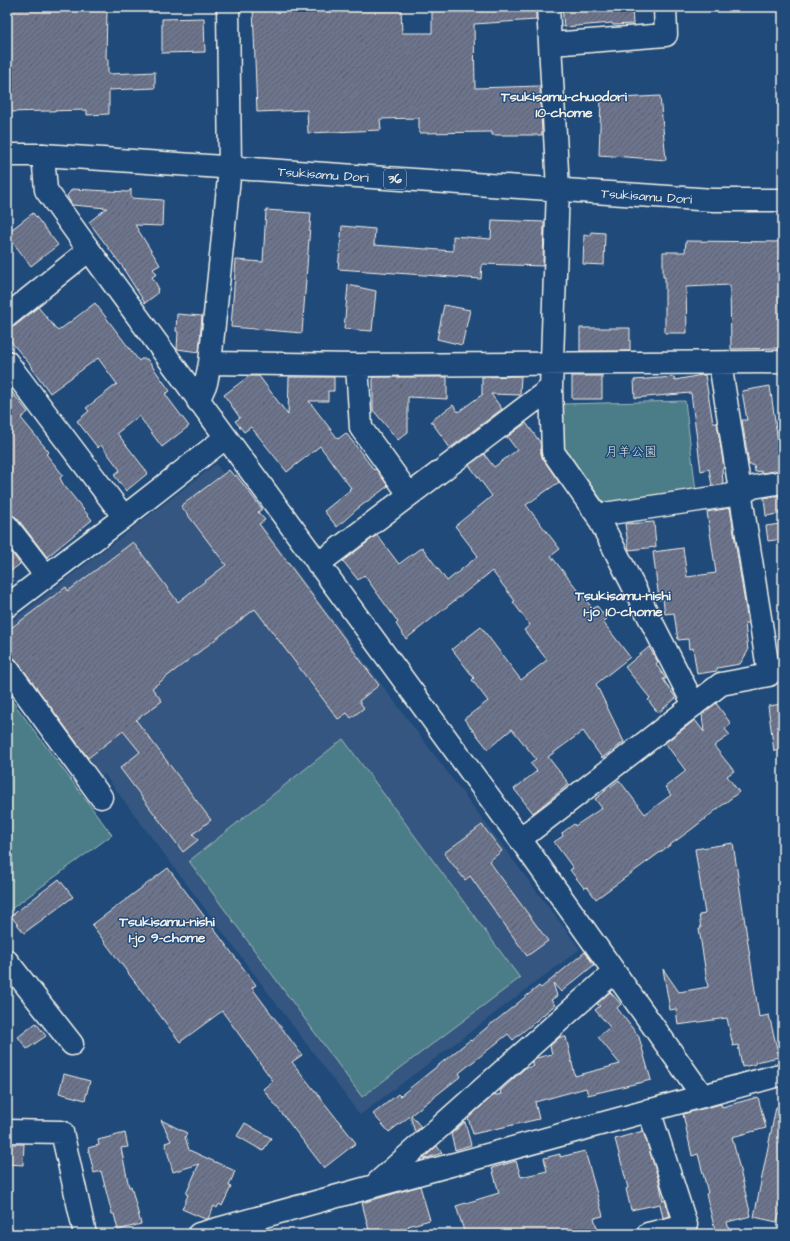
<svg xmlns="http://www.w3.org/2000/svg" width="790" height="1241" font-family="'Architects Daughter','Klee One',sans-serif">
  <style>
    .built { fill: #365780 }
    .park { fill: #4c7d88; stroke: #a0b7b8 }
    .building { fill: url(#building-hatch); stroke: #f4f1e8 }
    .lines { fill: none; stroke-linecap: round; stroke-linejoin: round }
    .minor-casing { stroke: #f4f1e8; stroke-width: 25 }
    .highway-casing { stroke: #f4f1e8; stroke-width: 25 }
    .minor { stroke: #1f4a7a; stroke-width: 22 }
    .highway { stroke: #1f4a7a; stroke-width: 22 }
    .labels { text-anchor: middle; stroke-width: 3; stroke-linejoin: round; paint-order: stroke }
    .shield { fill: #1f4a7a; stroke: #b4bfc7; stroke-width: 1 }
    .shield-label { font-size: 12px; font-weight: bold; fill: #f4f1e8 }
    .street-label { font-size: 13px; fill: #f4f1e8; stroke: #1f4a7a }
    .park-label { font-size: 13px; fill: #dbe0da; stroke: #1f4a7a }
    .neighbourhood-label { font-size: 14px; font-weight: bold; fill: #f4f1e8; stroke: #1f4a7a }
  </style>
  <defs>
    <pattern id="building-hatch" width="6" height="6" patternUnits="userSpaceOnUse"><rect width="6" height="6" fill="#6d758e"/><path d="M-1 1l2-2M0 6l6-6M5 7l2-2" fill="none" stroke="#5b5e6a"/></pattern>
  </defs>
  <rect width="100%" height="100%" fill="#1f4a7a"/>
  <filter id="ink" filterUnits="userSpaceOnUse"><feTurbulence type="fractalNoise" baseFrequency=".025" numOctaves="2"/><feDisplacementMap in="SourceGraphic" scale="8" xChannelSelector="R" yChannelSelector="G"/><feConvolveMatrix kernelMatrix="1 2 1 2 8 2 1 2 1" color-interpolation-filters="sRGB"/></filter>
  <g filter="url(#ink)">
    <!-- built -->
    <path class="built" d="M216 464 580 949 360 1115 104 774 96 781 7 661V625Z"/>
    <!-- park -->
    <path class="park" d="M685 401 696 491 605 504 564 449 563 404Z
      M7 694 112 835 7 912Z
      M343 739 520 978 362 1097 189 861Z"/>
    <!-- building -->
    <path class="building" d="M7 7H79V8L107 9 106 59H108V74L155 72V88L109 90V114L87 115V110L7 112Z
      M253 7H401L402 33H432V7H536V20L474 24 475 88 540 86 542 135H492V132L419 133V118L380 119 381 130 308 133 307 110 257 112Z
      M562 7H632L633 24 613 25 612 23 564 27Z
      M204 18 205 52 162 53V19Z
      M660 96 666 160 599 155 601 99Z
      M72 189 128 192 131 189V198L163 200 162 226 135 225 160 265 153 269 157 274 152 277 158 287 157 294 145 303 124 270H125L89 222 107 208 72 205 67 196Z
      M266 210 311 213 302 333 231 327 236 260 263 262Z
      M33 213 58 245 31 266 7 235V233Z
      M492 220 544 222 543 266 482 264 481 279 338 269 342 226 375 229 374 245 453 251V236L491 239Z
      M591 232 605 233 604 265 583 264 584 235 591 236Z
      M686 241 783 242V348L731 349 730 285 686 287 687 333H665V277H663V252H685Z
      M348 285 376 291 372 331 344 329Z
      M95 303 139 361 141 359H147L170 391 165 394 189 426 162 447 139 416 117 433 148 473 126 491 114 475 120 470 101 445 98 448 77 421 89 411 86 408 117 384 98 358 50 393 32 368H33L7 337V329L15 326 38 307 58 331Z
      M444 305 470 310 462 345 437 339Z
      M177 314 202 316 199 352 177 349 178 332 176 331Z
      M580 328H630V351H580Z
      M702 375H705L713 423H717L724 468 722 469 723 484 712 486 709 469 701 471 691 393 635 398 634 380 674 377 675 380Z
      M249 376H259L288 415 289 377H334V391H328V401H309L338 439 346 433 374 470 376 469 388 486 357 509 337 527 324 511 350 490 349 489 351 488 320 446 287 472 251 427 244 432 235 421 240 418 224 395Z
      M521 376 520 395 491 394 502 409 450 448 431 421 453 405 458 412 483 394H482V377Z
      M572 376H602V399H572Z
      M373 377H447V399L408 397V432L398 440 373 410Z
      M7 386 28 412 21 418 49 452 46 454 63 475 60 478 63 484 92 520 47 557 17 518 12 515 7 514Z
      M770 386 782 470 761 473V471L755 472 754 465H749L742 420H747L742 391Z
      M526 423 540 442 541 452 543 459 559 482 526 505 560 549 551 556 593 609 597 606 607 619 603 622 630 657 596 684 624 742 602 758 583 731 548 757 569 784 533 813 514 789 537 771 530 763 536 759 512 729 488 749 464 719 488 701 472 680 474 678 452 649 481 627 521 680 547 660 524 630 530 625 513 602 515 601 492 571 406 639 396 624 398 622 364 575 358 580 343 561 377 535 399 564 422 547 447 581 478 556 455 526 492 496 469 465 484 454 494 467 517 450 507 437Z
      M229 470 234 476 236 475 262 509 258 512 265 520 259 524 379 685 359 701 364 708 351 718 347 713 338 719 255 609 152 688 162 701 136 720 211 820 193 834 198 840 183 852 120 768 140 752 123 731 88 758 17 661 12 657 7 656V631L66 587 68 591 133 542 178 602 226 565 181 506Z
      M783 495V513L766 516 764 498Z
      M730 508 748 623H745L748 651 740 664 717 668V671L697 674 693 648 689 649 688 639 678 640 674 613 665 614 663 599 659 600 653 552 683 548 687 577 716 573 707 512Z
      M654 522 656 547 629 550 625 524Z
      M780 524 782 539 768 541 766 526Z
      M7 546 20 564 7 574Z
      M649 647 658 662 656 664 666 679H663L676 698 658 713 648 700 650 698 625 667Z
      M716 703 731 724 725 729 730 735 714 746 734 771 727 776 739 792 692 829 596 899 587 887 584 888 570 870 573 868 554 842 563 836 562 833 574 824 575 826 602 808 595 799 619 780 645 814 671 795 665 787 686 771 665 743 695 720 704 732 702 714Z
      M783 704V750L774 751 768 706Z
      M482 825 502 851 489 861 548 941 527 956 470 876 465 880 444 853Z
      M733 843 759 1017 769 1015 779 1057 755 1062 756 1064 742 1067 738 1045 733 1046 727 1018 678 1025 676 1009 670 1010 663 969 679 992 708 987 699 929H701L699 915 705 914 695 849Z
      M168 868 256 985 252 988 302 1055 292 1062 356 1143 324 1168 263 1089 273 1081 222 1011 180 1042 92 925Z
      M59 879 73 897 24 933 11 916Z
      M585 952 594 965 561 992 553 983 557 996 551 1000 555 1005 513 1040 508 1034 459 1073 461 1076 411 1115 421 1127 415 1132 410 1116 389 1132 373 1114 398 1094 400 1096 470 1040 471 1041 492 1023H493L539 986 541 988Z
      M610 992 621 1004 617 1008 639 1037 651 1080 588 1095 586 1088 535 1102 539 1119 473 1134 468 1118 493 1096 501 1094 500 1091 525 1068 534 1066 531 1062 536 1058 552 1054 550 1046 560 1037H566L575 1076 620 1064 598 1037 610 1027 595 1010 600 1006 597 1004Z
      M36 1023 46 1036 27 1049 18 1037Z
      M64 1074 90 1081 85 1100 59 1093Z
      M758 1097 766 1128 732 1137 751 1216 727 1222 730 1234H716L706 1194 708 1193 698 1154 692 1156 683 1114 721 1104 722 1107Z
      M776 1107H783V1214H779L777 1222 754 1217Z
      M161 1120 187 1133 185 1137 189 1150 235 1171 229 1186 231 1187 222 1206 219 1204 217 1208 214 1206 208 1219H205L182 1209 188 1195 186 1194 199 1164 173 1172 165 1143 171 1141Z
      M465 1122 471 1145 455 1150 451 1134Z
      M245 1123 271 1138 263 1151 237 1136Z
      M643 1131 659 1180 663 1201 665 1200 670 1216 663 1218 660 1204 631 1210 626 1189 628 1188 615 1139Z
      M125 1133 128 1147 121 1148 129 1187 131 1186 141 1224 118 1230 114 1214H112L101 1171 94 1173 88 1148 99 1145 98 1140Z
      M7 1144H24L23 1165 7 1164Z
      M437 1146 442 1153 424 1159V1158Z
      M585 1151 603 1216 594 1218 599 1234H465L456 1206 499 1193 492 1168 516 1161 521 1177 547 1171 544 1158 560 1154V1157Z
      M420 1186 430 1220 408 1226 409 1230 395 1234H370L362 1203Z"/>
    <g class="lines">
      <!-- minor casing -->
      <g class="minor-casing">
        <path id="minor" d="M548 7 558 189 551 388 553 452 597 515 694 705
          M551 44 666 35 665 7
          M43 155 46 190 89 250
          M7 316 89 250 520 839 702 1095
          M7 362 124 517
          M210 363 357 365 783 362
          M357 365 361 428 409 494
          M198 401 206 383 210 363 230 168 228 7
          M597 515 740 494 753 487 783 482
          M7 526 46 576
          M318 564 551 388
          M7 606 124 517 225 438
          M7 668 101 797
          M520 839 721 684 769 675 720 363
          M7 961 72 1044
          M7 1131 62 1132 85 1234
          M378 1182 614 972
          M199 1234 783 1074
          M648 1234 686 1225 649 1110"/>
      </g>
      <!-- highway casing -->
      <g class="highway-casing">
        <g id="highway">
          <path id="s1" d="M7 155H43L713 200H783"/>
        </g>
      </g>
      <!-- minor -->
      <use href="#minor" class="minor"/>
      <!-- highway -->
      <use href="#highway" class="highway"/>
    </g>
  </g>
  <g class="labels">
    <!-- shield labels -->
    <rect class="shield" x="384" y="169" width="22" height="20" rx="3"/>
    <g class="shield-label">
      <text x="395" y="183">36</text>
    </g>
    <!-- street labels -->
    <g class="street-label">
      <text dy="5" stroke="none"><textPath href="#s1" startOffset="317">Tsukisamu Dori</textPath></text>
      <text dy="5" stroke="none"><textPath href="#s1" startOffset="641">Tsukisamu Dori</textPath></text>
    </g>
    <!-- park labels -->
    <g class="park-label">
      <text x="631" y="456">月羊公園</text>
    </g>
    <!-- neighbourhood labels -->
    <g class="neighbourhood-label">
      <text x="564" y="101">Tsukisamu-chuodori<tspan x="564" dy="16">10-chome</tspan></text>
      <text x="623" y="600">Tsukisamu-nishi<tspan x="623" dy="16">1-jo 10-chome</tspan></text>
      <text x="167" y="926">Tsukisamu-nishi<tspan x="167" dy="16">1-jo 9-chome</tspan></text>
    </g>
  </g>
  <!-- margin -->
  <rect width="790" height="1241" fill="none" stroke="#1f4a7a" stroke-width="24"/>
  <rect x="12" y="12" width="766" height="1217" fill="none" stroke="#f4f1e8" stroke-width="1.5" filter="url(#ink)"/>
</svg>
